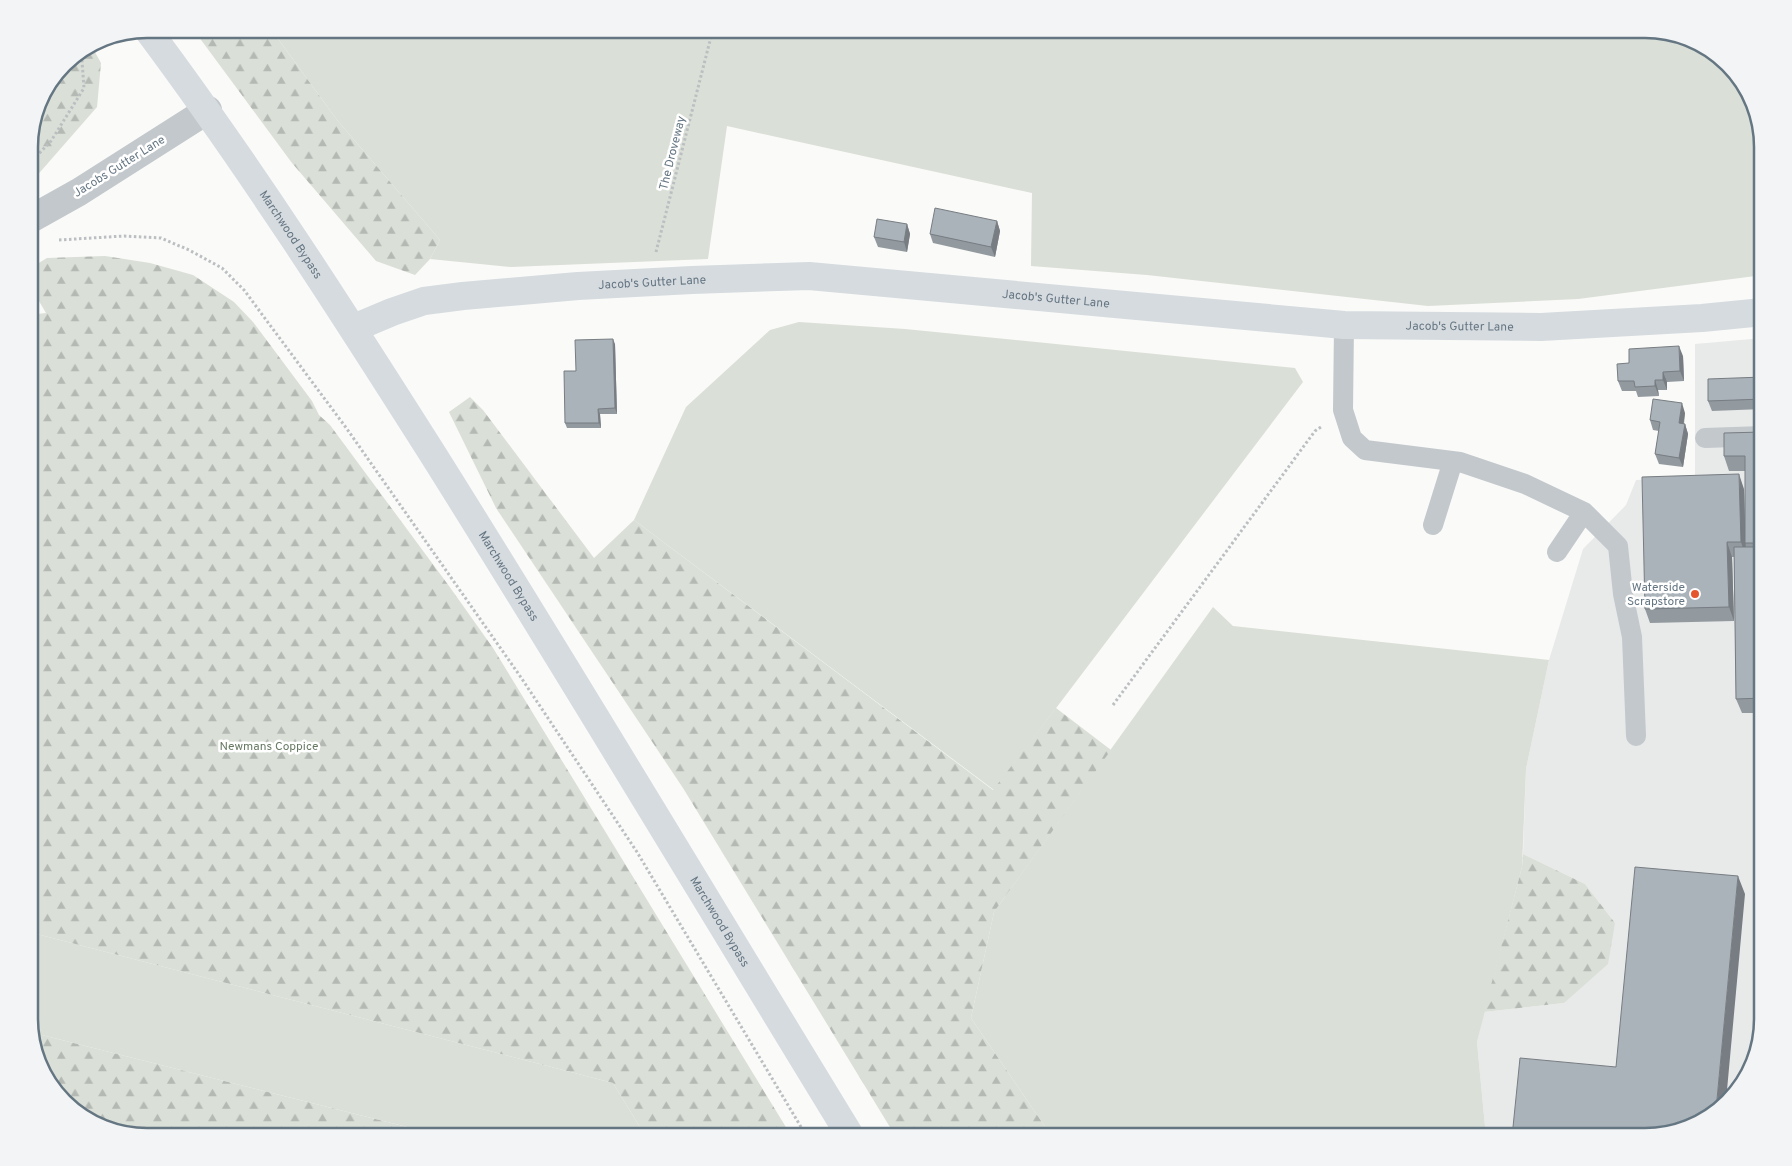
<svg xmlns="http://www.w3.org/2000/svg" width="1792" height="1166" font-family="Overpass,sans-serif">
  <style>
    .built { fill: #e8e9e9 }
    .grass { fill: #dadfd7 }
    .forest { fill: url(#forest-firs) }
    .lines { fill: none; stroke-linecap: round; stroke-linejoin: round }
    .stream { stroke: #bbc7cb; stroke-width: 10 }
    .path { stroke: #bbbfc2; stroke-width: 3; stroke-dasharray: 2.5 2.5; stroke-linecap: butt }
    .lane { stroke: #c3c8cc; stroke-width: 20 }
    .street { stroke: #c3c8cc; stroke-width: 28 }
    .secondary { stroke: #d6dbdf; stroke-width: 28 }
    .primary { stroke: #d6dbdf; stroke-width: 28 }
    .wall { fill: #929a9f }
    .shaded-wall { fill: #777d82 }
    .building { fill: #aab3b9; stroke: #777d82 }
    .poi-dot { fill: #e4572e; stroke: #fff; stroke-width: 2 }
    .labels { text-anchor: middle; stroke-width: 5; stroke-linejoin: round; paint-order: stroke }
    .street-label { font-size: 12px; fill: #657683; stroke: #fff }
    .poi-label { font-size: 12px; fill: #657683; stroke: #fff; text-anchor: end }
    .park-label { font-size: 12px; fill: #687a64; stroke: #fff }
    .rim { fill: none; stroke: #657683; stroke-width: 2.5 }
  </style>
  <defs>
    <pattern id="forest-firs" width="22" height="20" patternUnits="userSpaceOnUse" patternTransform="scale(1.25)"><rect width="22" height="20" fill="#dadfd7"/><path d="M5 1l3.5 6h-7zM16 11l3.5 6h-7z" fill="#b4b9b4"/></pattern>
  </defs>
  <rect width="100%" height="100%" fill="#fafaf8"/>
  <!-- built -->
  <path class="built" d="M1763 338V1020L1744 1085 1704 1122 1646 1137H1486L1477 1042 1484 1012 1564 1003 1615 923 1585 884 1523 854 1526 769 1549 660 1583 549 1626 505 1636 480 1695 477V344Z"/>
  <!-- grass -->
  <path class="grass" d="M271 29H1645L1711 48 1748 88 1763 146V275L1578 299 1428 306 1147 275 1031 266 1032 193 727 126 708 259 511 267 430 259 440 240 337 120Z
    M799 322 905 329 1295 368 1303 382 994 790 634 520 686 407 770 330Z
    M1213 607 1233 626 1549 660 1526 769 1522 867 1477 1042 1486 1137H1052L971 1018 994 912Z
    M1763 912V1020L1759 1035Z
    M29 932 613 1083 646 1137H447L30 1032 29 1027Z"/>
  <!-- forest -->
  <path class="forest" d="M193 29H271L337 120 440 240 430 259 415 275 376 261 292 163Z
    M91 45 101 63 97 107 34 179 29 182V139L38 101 63 63Z
    M105 256 150 263 193 275 234 302 253 322 312 401 319 415 330 425 449 586 493 648 792 1137H646L613 1083 29 932V315L46 313 29 284V269L47 258Z
    M470 397 483 410 594 558 634 520 993 790 1056 708 1111 750 994 912 971 1018 1052 1137H896L683 788 496 508 449 412Z
    M1523 854 1585 884 1615 923 1608 964 1564 1003 1484 1012 1522 867Z
    M30 1032 447 1137H147L81 1118 44 1078Z"/>
  <g class="lines">
    <!-- stream -->
    <path class="stream" d="M38 102 67 66"/>
    <!-- path -->
    <path class="path" d="M29 164 51 141 84 88 82 61 77 54
      M59 240 124 236 161 238 189 250 222 268 244 290 347 429 520 676 637 852 807 1137
      M656 252 713 29
      M1113 705 1315 431 1321 427"/>
    <!-- lane -->
    <path class="lane" d="M1344 325 1343 410 1352 438 1365 450 1460 462 1525 484 1584 512 1618 546 1623 594 1632 637 1636 736
      M1705 438 1763 436
      M1433 525 1453 461
      M1557 552 1584 512"/>
    <!-- street -->
    <path class="street" d="M29 220 79 192 208 110"/>
    <!-- secondary -->
    <path class="secondary" id="s1" d="M354 328 392 312 424 301 463 296 578 286 692 280 809 276 1344 325 1541 327 1702 318 1763 312"/>
    <!-- primary -->
    <path class="primary" id="s2" d="M147 29C250 167 342 311 434 456 576 682 712 910 851 1137"/>
  </g>
  <!-- wall -->
  <path class="wall" d="M997 221 1000 231 995 257 933 243 930 234Z
    M907 224 910 234 907 252 878 247 874 237Z
    M615 344 617 414H600L601 428H567L565 423Z
    M1683 356 1684 381 1667 382V390H1658L1659 396 1638 397 1636 391H1622L1618 381 1629 363Z
    M1763 377V409L1712 411 1708 401Z
    M1685 413 1684 424H1685L1688 434 1683 467 1659 464 1655 454 1659 431 1653 430 1650 420Z
    M1763 432V713H1742L1736 699 1734 557H1732L1734 621 1650 623 1645 609 1744 489 1745 522V471H1729L1724 456Z"/>
  <!-- shaded-wall -->
  <path class="shaded-wall" d="M997 221 1000 231 995 257 991 247Z
    M907 224 910 234 907 252 904 242Z
    M613 339 615 344 617 414 615 408Z
    M1679 346 1683 356 1684 381 1680 371Z
    M1663 372 1667 382V390L1663 380Z
    M1655 380 1658 390 1659 396 1655 386Z
    M1682 403 1685 413 1682 433 1679 423Z
    M598 409 600 414 601 428 599 423Z
    M1685 424 1688 434 1683 467 1679 458Z
    M1739 474 1744 489 1746 557 1741 542Z
    M1727 542 1732 557 1734 621 1729 607Z
    M1738 876 1745 894 1726 1101 1716 1110Z"/>
  <!-- building -->
  <path class="building" d="M935 208 997 221 991 247 930 234Z
    M877 219 907 224 904 242 874 237Z
    M613 339 615 408 598 409 599 423H565L564 371H576L575 340Z
    M1679 346 1680 371 1663 372V380H1655V386L1635 387 1634 381H1618L1617 364 1629 363V349Z
    M1763 377V399L1708 401V379Z
    M1653 399 1682 403 1679 423 1685 424 1679 458 1655 454 1660 422 1650 420Z
    M1763 432V543H1745V456H1724V433Z
    M1739 474 1741 542H1727L1729 607 1645 609 1642 477Z
    M1734 547H1763V698L1736 699Z
    M1635 867 1738 876 1716 1110 1704 1122 1646 1137H1512L1520 1058 1616 1067Z"/>
  <!-- markers -->
  <circle class="poi-dot" cx="1695" cy="594" r="5"/>
  <g class="labels">
    <!-- street labels -->
    <g class="street-label">
      <text transform="translate(672 153) rotate(-76)" y="4">The Droveway</text>
      <text transform="translate(119 166) rotate(-32)" y="4">Jacobs Gutter Lane</text>
      <text dy="4" stroke="none"><textPath href="#s2" startOffset="251">Marchwood Bypass</textPath></text>
      <text dy="4" stroke="none"><textPath href="#s1" startOffset="304">Jacob's Gutter Lane</textPath></text>
      <text dy="4" stroke="none"><textPath href="#s1" startOffset="709">Jacob's Gutter Lane</textPath></text>
      <text dy="4" stroke="none"><textPath href="#s1" startOffset="1114">Jacob's Gutter Lane</textPath></text>
      <text dy="4" stroke="none"><textPath href="#s2" startOffset="656">Marchwood Bypass</textPath></text>
      <text dy="4" stroke="none"><textPath href="#s2" startOffset="1061">Marchwood Bypass</textPath></text>
    </g>
    <!-- poi labels -->
    <g class="poi-label">
      <text x="1685" y="591">Waterside<tspan x="1685" dy="14">Scrapstore</tspan></text>
    </g>
    <!-- park labels -->
    <g class="park-label">
      <text x="269" y="750">Newmans Coppice</text>
    </g>
  </g>
  <!-- crop -->
  <path d="M0 0H1792V1166H0ZM147 38H1645A109 109 0 0 1 1754 147V1019A109 109 0 0 1 1645 1128H147A109 109 0 0 1 38 1019V147A109 109 0 0 1 147 38Z" fill="#f3f4f5" fill-rule="evenodd"/>
  <path class="rim" d="M147 38H1645A109 109 0 0 1 1754 147V1019A109 109 0 0 1 1645 1128H147A109 109 0 0 1 38 1019V147A109 109 0 0 1 147 38Z"/>
</svg>
